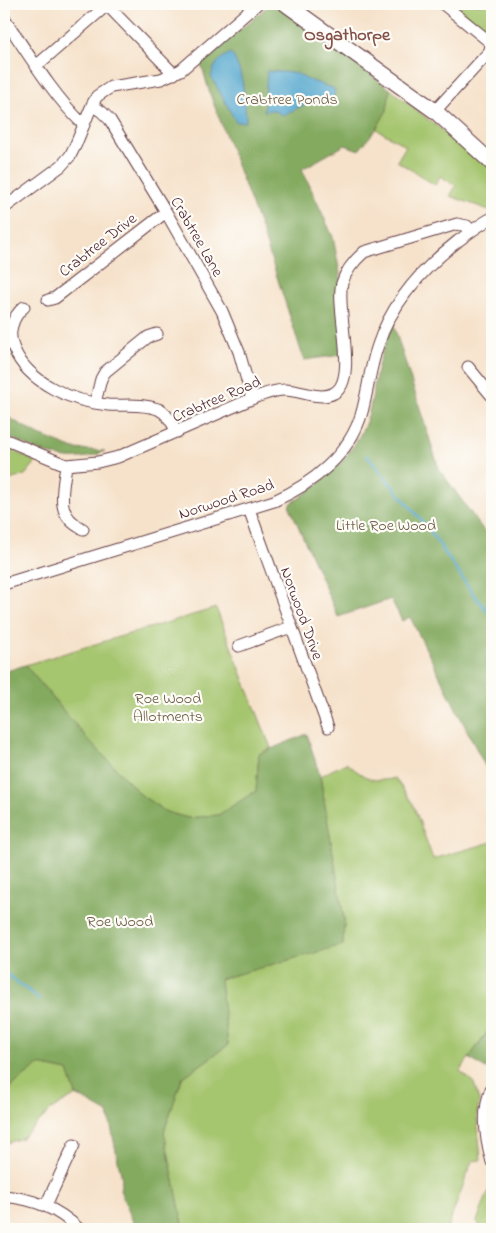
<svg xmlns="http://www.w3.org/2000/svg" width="496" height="1233" font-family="'Indie Flower',sans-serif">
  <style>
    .green { fill: #a5c56e; stroke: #78724c }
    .forest { fill: #84aa61; stroke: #676446 }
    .water { fill: #51a6cd; stroke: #4e627c }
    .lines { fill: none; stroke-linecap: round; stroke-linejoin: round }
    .stream { stroke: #51a6cd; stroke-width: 2.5 }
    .minor-casing { stroke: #643c43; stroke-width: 13 }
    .major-casing { stroke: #643c43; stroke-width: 17 }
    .minor { stroke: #fff; stroke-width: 11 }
    .major { stroke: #fff; stroke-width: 15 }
    .labels { text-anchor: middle; stroke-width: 4.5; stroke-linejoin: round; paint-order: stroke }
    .park-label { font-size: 16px; fill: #6a5942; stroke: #fdfcf7 }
    .street-label { font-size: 16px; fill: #4a1f2b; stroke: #fdfcf7 }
    .neighbourhood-label { font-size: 18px; font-weight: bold; fill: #845148; stroke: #fdfcf7 }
  </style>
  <rect width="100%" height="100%" fill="#fdfcf7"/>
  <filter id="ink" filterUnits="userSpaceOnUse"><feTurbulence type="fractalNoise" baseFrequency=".02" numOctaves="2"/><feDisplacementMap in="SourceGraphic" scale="10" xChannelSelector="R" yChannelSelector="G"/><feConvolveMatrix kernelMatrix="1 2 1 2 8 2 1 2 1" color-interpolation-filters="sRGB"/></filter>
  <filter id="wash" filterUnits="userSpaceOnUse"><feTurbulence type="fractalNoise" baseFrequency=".0096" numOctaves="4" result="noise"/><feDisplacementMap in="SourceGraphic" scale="20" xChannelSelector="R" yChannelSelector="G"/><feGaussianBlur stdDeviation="1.12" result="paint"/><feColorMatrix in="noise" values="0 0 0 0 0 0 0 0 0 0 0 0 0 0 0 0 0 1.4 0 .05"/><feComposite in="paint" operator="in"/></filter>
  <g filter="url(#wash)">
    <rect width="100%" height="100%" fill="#f6e2cb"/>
    <!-- green -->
    <path class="green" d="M452 4H492V32L491 34Z
      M390 89 492 170V209L489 210 450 196 456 186 440 176 435 185 397 161 406 146 376 129 387 110Z
      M4 447 36 462 25 475 4 482Z
      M216 608 271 748 259 754 256 791 218 815 188 818 166 812 141 795 85 736 25 665Z
      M346 763C365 777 371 784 395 778L413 804 433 859 492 842V1025L460 1071 474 1083 479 1101 477 1116 481 1160 472 1161 448 1227V1229H184L164 1132 182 1078 228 1045 219 979 343 944 344 919 320 776Z
      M39 1065 68 1071 76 1095 51 1110 22 1138 4 1144V1092Z
      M492 1182V1229H482L477 1221Z"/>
    <!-- forest -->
    <path class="forest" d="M275 4 390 89 387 110 376 129 359 150 345 145 302 169 333 237 342 284 341 355 304 360 262 231 210 94 201 63 268 6Z
      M393 323 439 469 492 542V780L410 617 402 621 391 599 338 617 289 505C320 484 346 464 363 429 372 410 373 387 378 366 382 352 388 337 393 323Z
      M4 409 11 419 39 435 74 449 105 451C67 469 38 450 4 435Z
      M25 665 85 736 141 795 166 812 188 818 218 815 256 791 259 754 307 734 320 776 344 919 343 945 220 979 228 1045 182 1078 164 1132 184 1229H136L120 1190 122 1179 108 1113 76 1095 68 1071 39 1065 4 1092V672Z
      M492 1025V1056L486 1069 469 1058Z"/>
    <!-- water -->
    <path class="water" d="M231 53C244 72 245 99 246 122H236L211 76C215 63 220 58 231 53Z
      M267 71 296 73 306 79 335 89 334 97 302 106 283 115 272 110 264 111Z"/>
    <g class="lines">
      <!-- stream -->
      <path class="stream" d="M367 456 428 528 471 591 492 617
        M4 974 8 975 39 999"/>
    </g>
  </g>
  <g filter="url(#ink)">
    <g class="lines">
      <!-- minor casing -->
      <g class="minor-casing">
        <path id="minor" d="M106 4 174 74
          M4 18C27 52 54 97 84 125
          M36 66 107 5
          M92 105 102 112 110 120 166 212 222 311 239 352 252 398
          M435 111 490 51 491 43 443 4
          M4 208 61 166 70 156 76 144 92 105 97 96 111 87 161 79 181 70 257 4
          M48 300 55 298 166 212
          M24 307C12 317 7 334 14 349 28 383 73 402 108 405 125 406 142 403 158 409 167 413 172 423 177 432
          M468 367 492 396
          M95 403 101 379 105 372 148 337 157 334
          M4 439 66 465 98 462 118 457 256 397C265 394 275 390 285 390 300 390 320 401 334 393 359 380 335 307 342 283 346 270 354 261 364 252L457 224 467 226 471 231
          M66 465C63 492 54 515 83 529
          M249 509 328 727
          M4 584 274 501C312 484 350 455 362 412 368 390 370 367 378 345 392 302 422 269 458 241 469 233 480 224 492 218
          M239 646 291 627
          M492 1087C481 1111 485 1138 492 1162
          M4 1196C34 1199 57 1208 79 1229
          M46 1205 74 1145"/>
      </g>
      <!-- major casing -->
      <g class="major-casing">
        <path id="major" d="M286 4 435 111 492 163"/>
      </g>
      <!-- minor -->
      <use href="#minor" class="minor"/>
      <!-- major -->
      <use href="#major" class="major"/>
    </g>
  </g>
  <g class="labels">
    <!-- park labels -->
    <g class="park-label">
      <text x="287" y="104">Crabtree Ponds</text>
      <text x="386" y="530">Little Roe Wood</text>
      <text x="168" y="703">Roe Wood<tspan x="168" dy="18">Allotments</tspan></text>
      <text x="120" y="926">Roe Wood</text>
    </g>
    <!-- street labels -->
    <g class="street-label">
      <text transform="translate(198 236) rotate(60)" y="6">Crabtree Lane</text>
      <text transform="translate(97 244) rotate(-38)" y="6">Crabtree Drive</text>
      <text transform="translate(216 398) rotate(-23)" y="6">Crabtree Road</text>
      <text transform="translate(226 498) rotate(-18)" y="6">Norwood Road</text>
      <text transform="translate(303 613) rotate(70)" y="6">Norwood Drive</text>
    </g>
    <!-- neighbourhood labels -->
    <g class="neighbourhood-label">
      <text x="347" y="40">Osgathorpe</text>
    </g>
  </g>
  <!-- margin -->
  <rect width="496" height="1233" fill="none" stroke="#fdfcf7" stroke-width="20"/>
</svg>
